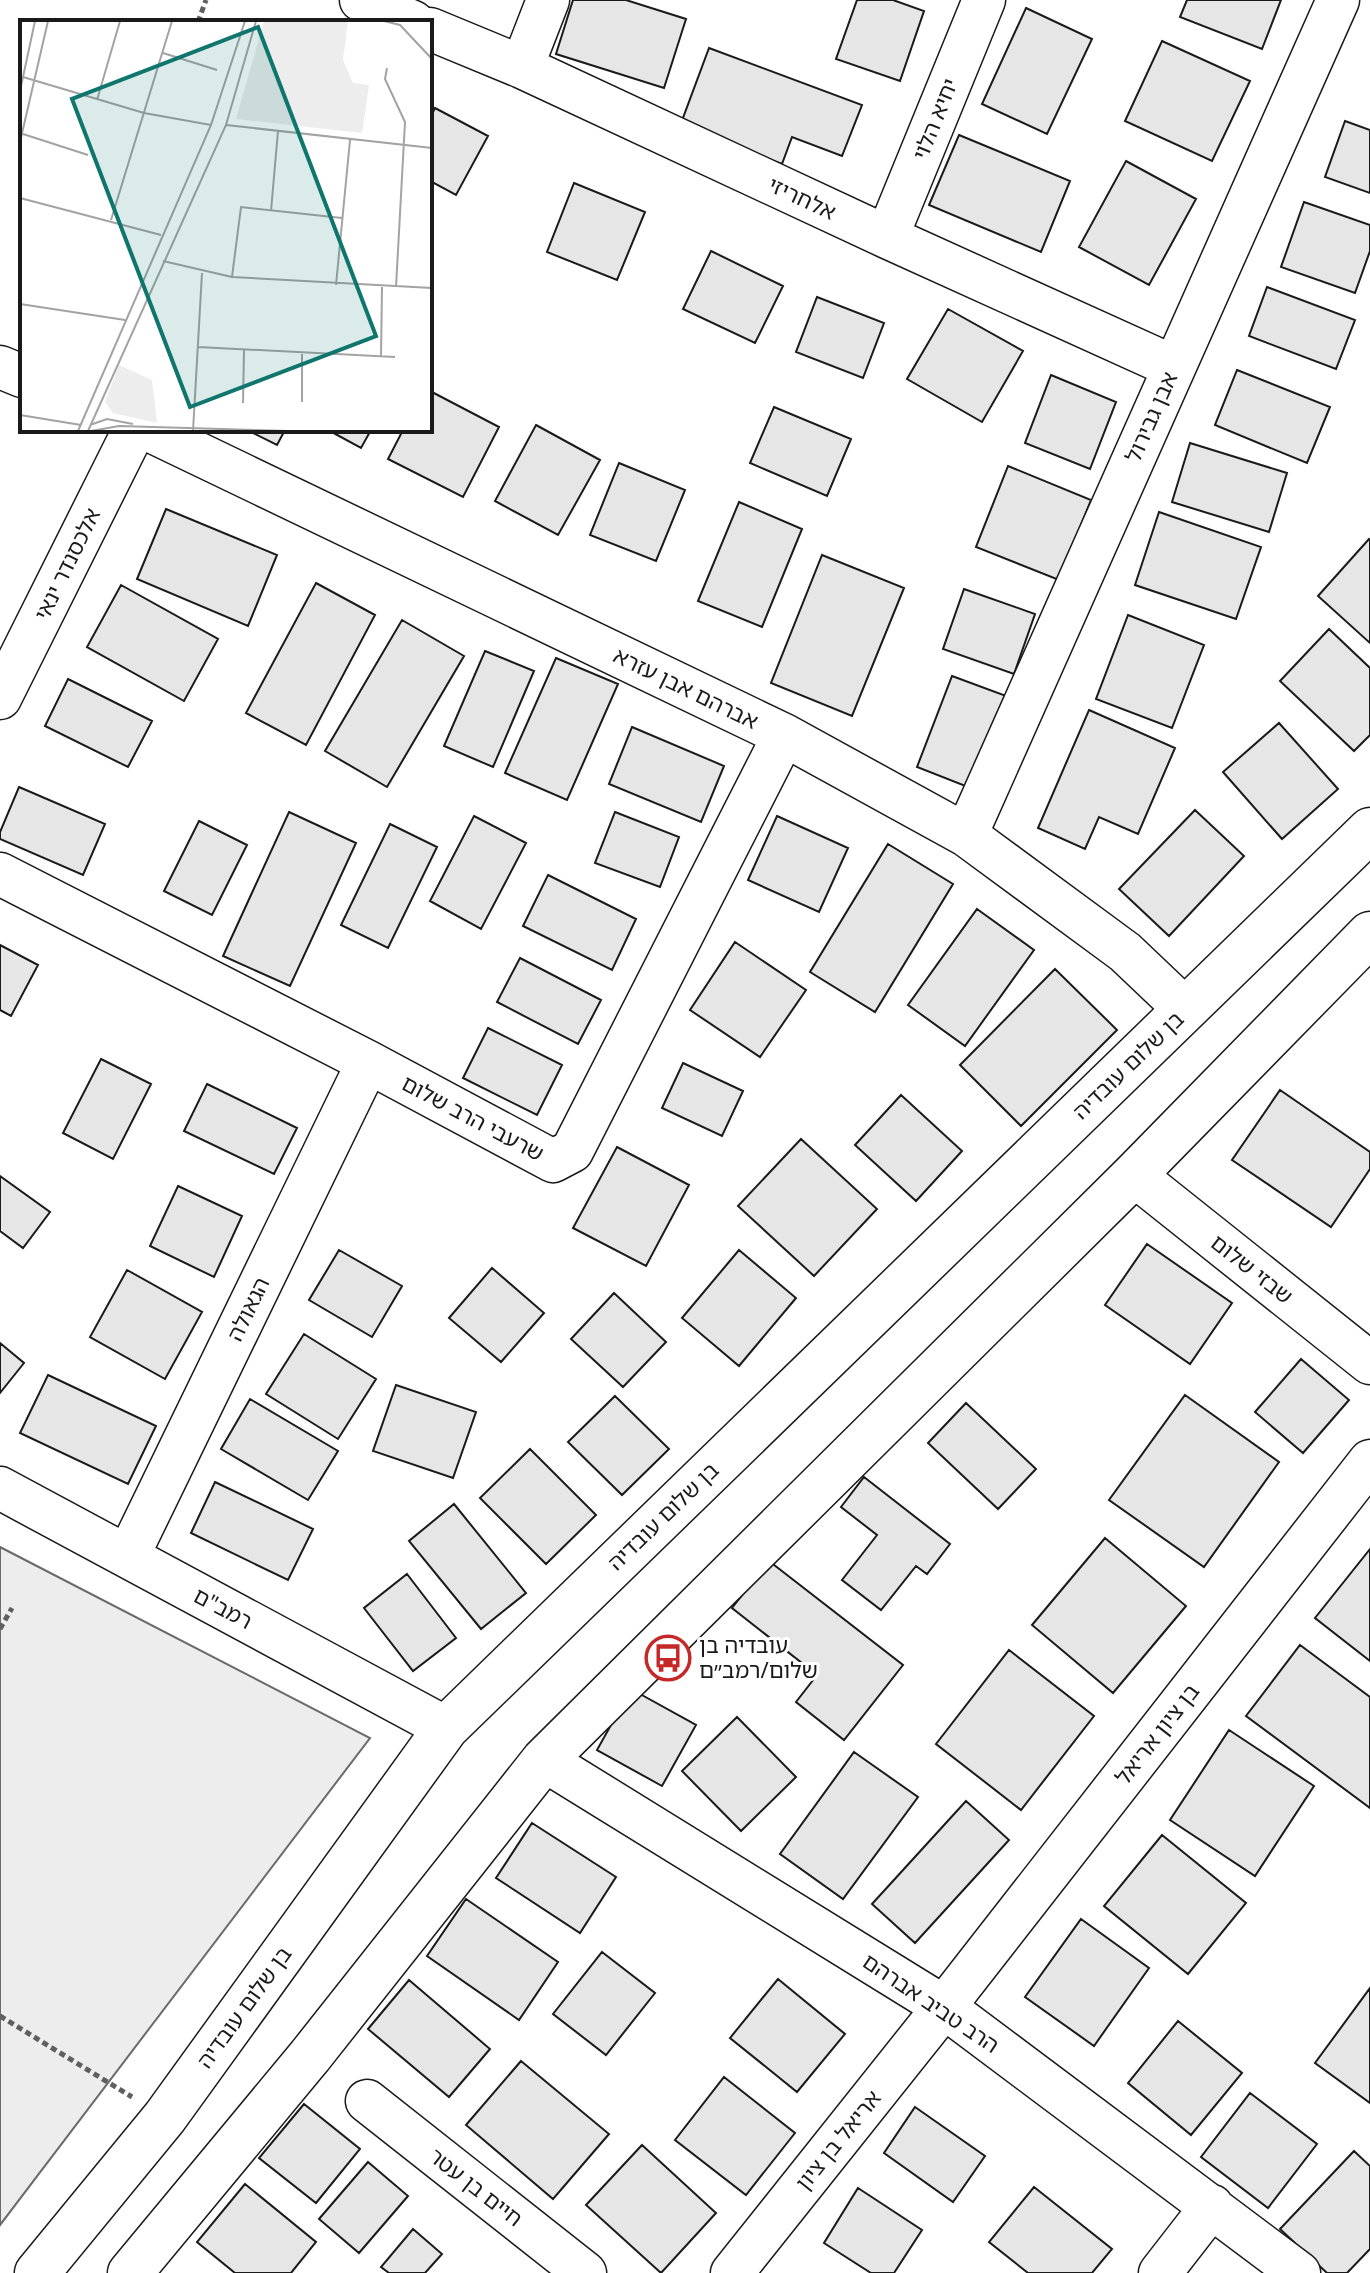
<svg xmlns="http://www.w3.org/2000/svg" width="1370" height="2273" font-family="'Noto Sans','Noto Sans Hebrew',sans-serif">
  <style>
    .built { fill: #ededed; stroke: #6a6a6a; stroke-width: 2 }
    .building { fill: #e6e6e6; stroke: #1a1a1a; stroke-width: 2 }
    .lines { fill: none; stroke-linecap: round; stroke-linejoin: round }
    .minor-casing { stroke: #1a1a1a; stroke-width: 45 }
    .major-casing { stroke: #1a1a1a; stroke-width: 47 }
    .path { stroke: #5f5f5f; stroke-width: 5; stroke-dasharray: 6 4; stroke-linecap: butt }
    .minor { stroke: #fff; stroke-width: 42 }
    .major { stroke: #fff; stroke-width: 44 }
    .labels { text-anchor: middle; stroke-width: 6; stroke-linejoin: round; paint-order: stroke }
    .street-label { font-size: 22px; fill: #1a1a1a; stroke: #fff }
    .poi-label { font-size: 22px; fill: #1a1a1a; stroke: #fff; text-anchor: start }
    .inset-road { fill: none; stroke: #a3a3a3; stroke-width: 2 }
    .view { fill: #0f766e; fill-opacity: 0.15; stroke: #0f766e; stroke-width: 4 }
    .inset-edge { fill: none; stroke: #1a1a1a; stroke-width: 4 }
  </style>
  <rect width="100%" height="100%" fill="#fff"/>
  <!-- built -->
  <path class="built" d="M0 1547 370 1738 0 2225Z"/>
  <!-- building -->
  <path class="building" d="M573 0H626L686 19 664 88 556 54Z
    M857 0H893L924 11 900 81 836 59Z
    M1187 0H1281L1262 49 1180 17Z
    M1026 8 1092 39 1047 134 982 104Z
    M1162 41 1250 81 1212 161 1125 121Z
    M709 48 862 105 842 156 792 137 782 164 680 126Z
    M435 108 488 136 456 195 430 181V118Z
    M1345 121 1370 130V193L1325 177Z
    M959 135 1070 181 1041 252 929 205Z
    M1126 161 1196 199 1149 285 1079 247Z
    M574 183 645 212 617 280 547 252Z
    M1304 202 1370 225V251L1355 293 1281 267Z
    M711 251 783 286 755 343 683 309Z
    M1267 287 1355 320 1336 369 1249 336Z
    M817 297 884 323 863 378 796 352Z
    M948 309 1023 351 982 422 907 379Z
    M1237 370 1330 407 1307 463 1215 425Z
    M1051 375 1116 402 1090 469 1025 443Z
    M430 391 499 427 463 497 388 459 403 430H430Z
    M774 407 851 439 827 496 750 463Z
    M536 425 600 460 558 535 495 501Z
    M247 430H285L277 445Z
    M328 430H371L361 448Z
    M1190 443 1287 473 1269 532 1172 502Z
    M619 463 685 490 656 561 590 535Z
    M1008 466 1091 500 1059 580 976 547Z
    M739 502 802 529 762 627 698 601Z
    M166 509 277 555 248 626 137 579Z
    M1159 512 1261 547 1236 619 1135 585Z
    M1369 539 1370 540V643L1318 596Z
    M822 555 904 588 852 716 771 683Z
    M316 583 375 615 306 745 246 713Z
    M121 585 218 639 184 701 87 647Z
    M964 589 1035 614 1014 674 943 649Z
    M1128 615 1204 645 1172 728 1096 699Z
    M402 620 464 656 387 787 325 751Z
    M1329 629 1370 668V735L1354 751 1280 681Z
    M485 651 534 671 493 767 444 746Z
    M556 658 618 684 567 800 505 773Z
    M952 676 1009 697 973 789 917 767Z
    M68 679 152 721 128 767 45 726Z
    M1089 710 1175 748 1138 834 1099 817 1085 849 1038 828Z
    M1279 723 1338 789 1282 839 1223 772Z
    M632 727 724 766 701 822 609 784Z
    M19 787 105 824 83 875 0 839V832Z
    M1195 810 1244 856 1169 936 1119 889Z
    M289 812 356 843 290 986 223 956Z
    M615 812 679 837 660 887 595 863Z
    M474 816 526 843 481 929 430 901Z
    M777 816 848 848 819 912 748 880Z
    M199 821 247 845 212 915 164 891Z
    M390 824 437 847 388 948 341 925Z
    M888 844 953 884 875 1012 810 972Z
    M548 875 636 919 612 970 523 926Z
    M977 909 1034 950 965 1046 908 1005Z
    M735 942 806 990 760 1057 690 1010Z
    M0 945 38 965 11 1016 0 1010Z
    M520 958 601 1000 578 1044 497 1002Z
    M1055 969 1117 1030 1021 1126 960 1065Z
    M488 1028 562 1065 537 1115 463 1078Z
    M101 1059 151 1084 113 1159 63 1133Z
    M683 1063 743 1091 722 1136 662 1108Z
    M207 1084 297 1128 274 1174 184 1131Z
    M1280 1090 1370 1152V1169L1331 1227 1232 1160Z
    M901 1095 962 1151 916 1201 855 1145Z
    M801 1139 877 1209 814 1276 738 1206Z
    M617 1147 689 1185 646 1266 573 1228Z
    M0 1176 50 1212 23 1248 0 1231Z
    M178 1186 242 1216 214 1277 150 1246Z
    M1147 1244 1232 1303 1190 1364 1105 1305Z
    M339 1250 402 1286 372 1337 309 1300Z
    M739 1250 796 1298 739 1366 682 1318Z
    M492 1268 544 1313 501 1362 449 1318Z
    M127 1270 202 1312 165 1379 90 1337Z
    M614 1293 666 1342 623 1387 571 1339Z
    M304 1334 376 1379 338 1439 266 1394Z
    M0 1343 24 1363 0 1393Z
    M1301 1359 1349 1400 1303 1453 1255 1412Z
    M48 1375 156 1426 128 1484 20 1433Z
    M396 1385 476 1412 453 1478 373 1451Z
    M1185 1395 1279 1462 1204 1567 1109 1500Z
    M615 1396 669 1449 622 1495 568 1442Z
    M250 1399 338 1451 308 1500 221 1449Z
    M966 1403 1036 1469 998 1509 928 1443Z
    M530 1449 596 1515 546 1564 480 1498Z
    M864 1477 950 1544 927 1574 916 1566 881 1610 842 1580 877 1535 841 1507Z
    M215 1482 313 1529 288 1580 191 1533Z
    M454 1504 526 1593 481 1629 409 1541Z
    M1105 1538 1186 1606 1113 1693 1032 1625Z
    M1370 1549V1661L1315 1618Z
    M769 1561 903 1665 844 1740 796 1702 817 1675 732 1608Z
    M407 1574 456 1638 413 1671 364 1608Z
    M1300 1645 1370 1697V1808L1246 1716Z
    M1009 1650 1094 1716 1021 1810 936 1744Z
    M631 1689 696 1725 662 1786 597 1750Z
    M737 1717 796 1777 741 1831 682 1771Z
    M1229 1730 1314 1786 1255 1876 1170 1820Z
    M854 1752 918 1797 843 1899 780 1854Z
    M966 1801 1009 1840 915 1943 872 1904Z
    M532 1823 616 1877 580 1933 496 1878Z
    M1162 1835 1246 1903 1188 1974 1104 1906Z
    M466 1899 558 1962 519 2020 427 1956Z
    M1081 1919 1149 1968 1094 2046 1025 1997Z
    M602 1952 655 1993 606 2055 553 2014Z
    M778 1979 845 2034 797 2092 730 2038Z
    M409 1980 490 2049 449 2097 368 2029Z
    M1370 1988V2103L1315 2063Z
    M1178 2021 1242 2073 1191 2135 1128 2083Z
    M521 2061 609 2134 553 2199 466 2125Z
    M724 2077 795 2133 746 2195 675 2140Z
    M1250 2093 1317 2144 1268 2208 1201 2157Z
    M304 2104 360 2149 316 2203 259 2158Z
    M915 2107 985 2156 953 2202 884 2153Z
    M642 2145 716 2213 661 2273 586 2205Z
    M1354 2151 1370 2166V2249L1347 2273H1327L1280 2229Z
    M368 2162 408 2196 359 2253 319 2219Z
    M245 2184 316 2242 291 2273H235L197 2242Z
    M1034 2187 1112 2249 1092 2273H1028L989 2242Z
    M858 2188 922 2230 894 2273H871L824 2243Z
    M413 2229 442 2254 425 2273H389L381 2267Z"/>
  <g class="lines">
    <!-- minor casing -->
    <g class="minor-casing">
      <path id="minor" d="M361 0 413 22
        M430 29 522 67 887 237 1174 367
        M522 67 548 0
        M887 237 984 0
        M0 367 22 376
        M149 430 784 735 966 835 1125 952 1185 1009
        M0 698 134 430
        M966 835 1338 0
        M0 874 368 1062 553 1161 572 1151 784 735
        M1134 1175 1370 1363
        M0 1488 446 1728
        M128 1556 368 1062
        M544 1760 944 2007 1299 2273
        M367 2101 585 2273
        M732 2273 944 2007 1370 1461
        M1160 2273 1212 2206"/>
    </g>
    <!-- major casing -->
    <g class="major-casing">
      <path id="major" d="M37 2273 165 2117 446 1728 1370 830
        M130 2273 310 2056 544 1760 1134 1175 1370 934"/>
    </g>
    <!-- path -->
    <path class="path" d="M198 22 206 0
      M0 1629 12 1608
      M0 2016 132 2097"/>
    <!-- minor -->
    <use href="#minor" class="minor"/>
    <!-- major -->
    <use href="#major" class="major"/>
  </g>
  <!-- icons -->
  <defs>
    <g id="bus-ring" transform="scale(2.3)"><circle r="9.5" fill="#fff" stroke="#c62828" stroke-width="1.5"/><path d="M-5-6H5V4H4V6H2V4H-2V6H-4V4H-5ZM-3.5-4V0h7V-4ZM-3.5 1.2v1.5H-2V1.2ZM2 1.2v1.5H3.5V1.2Z" fill="#c62828"/></g>
  </defs>
  <g fill-rule="evenodd">
    <use href="#bus-ring" x="668" y="1658"/>
  </g>
  <g class="labels">
    <!-- street labels -->
    <g class="street-label">
      <text transform="translate(935 119) rotate(-68)" y="8">יחיא הלוי</text>
      <text transform="translate(802 198) rotate(25)" y="8">אלחריזי</text>
      <text transform="translate(1151 417) rotate(-66)" y="8">אבן גבירול</text>
      <text transform="translate(67 564) rotate(-64)" y="8">אלכסנדר ינאי</text>
      <text transform="translate(686 688) rotate(26)" y="8">אברהם אבן עזרא</text>
      <text transform="translate(1128 1065) rotate(-44)" y="8">בן שלום עובדיה</text>
      <text transform="translate(473 1118) rotate(28)" y="8">שרעבי הרב שלום</text>
      <text transform="translate(1252 1269) rotate(38)" y="8">שבזי שלום</text>
      <text transform="translate(248 1309) rotate(-64)" y="8">הגאולה</text>
      <text transform="translate(663 1516) rotate(-44)" y="8">בן שלום עובדיה</text>
      <text transform="translate(223 1608) rotate(28)" y="8">רמב"ם</text>
      <text transform="translate(1157 1734) rotate(-52)" y="8">בן ציון אריאל</text>
      <text transform="translate(931 2003) rotate(34)" y="8">הרב טביב אברהם</text>
      <text transform="translate(244 2007) rotate(-54)" y="8">בן שלום עובדיה</text>
      <text transform="translate(838 2140) rotate(-51)" y="8">אריאל בן ציון</text>
      <text transform="translate(476 2187) rotate(38)" y="8">חיים בן עטר</text>
    </g>
    <!-- poi labels -->
    <g class="poi-label">
      <text x="699" y="1653">עובדיה בן<tspan x="699" dy="25">שלום/רמב״ם</tspan></text>
    </g>
  </g>
  <!-- overview -->
  <g transform="translate(20 20)">
    <rect width="412" height="412" fill="#fff"/>
    <path d="M244 1H328L323 40 333 63 349 65 342 113 216 99ZM99 345 132 360 137 403 93 393 85 382Z" fill="#ededed"/>
    <path class="inset-road" d="M364 1 380 5 412 39M143 33 197 50M367 48 365 59 385 102 376 267M3 57 124 93 191 105M0 71 15 1M77 80 100 1M206 105 412 128M3 114 68 135M0 122 28 1M0 178 141 215M251 191 258 111M91 200 152 1M143 241 212 257 412 268M212 257 221 187 322 198M316 265 330 120M0 284 105 300M178 327 375 337M361 337 362 267M282 382V334M223 383 224 330M0 395 61 405M70 405 87 399 113 404M58 411 191 105 225 1M68 411 206 105 236 1M71 411 99 406 268 411M173 411 182 253"/>
    <path class="view" d="M238 7 356 316 170 387 52 79Z"/>
    <rect width="412" height="412" class="inset-edge"/>
  </g>
</svg>
